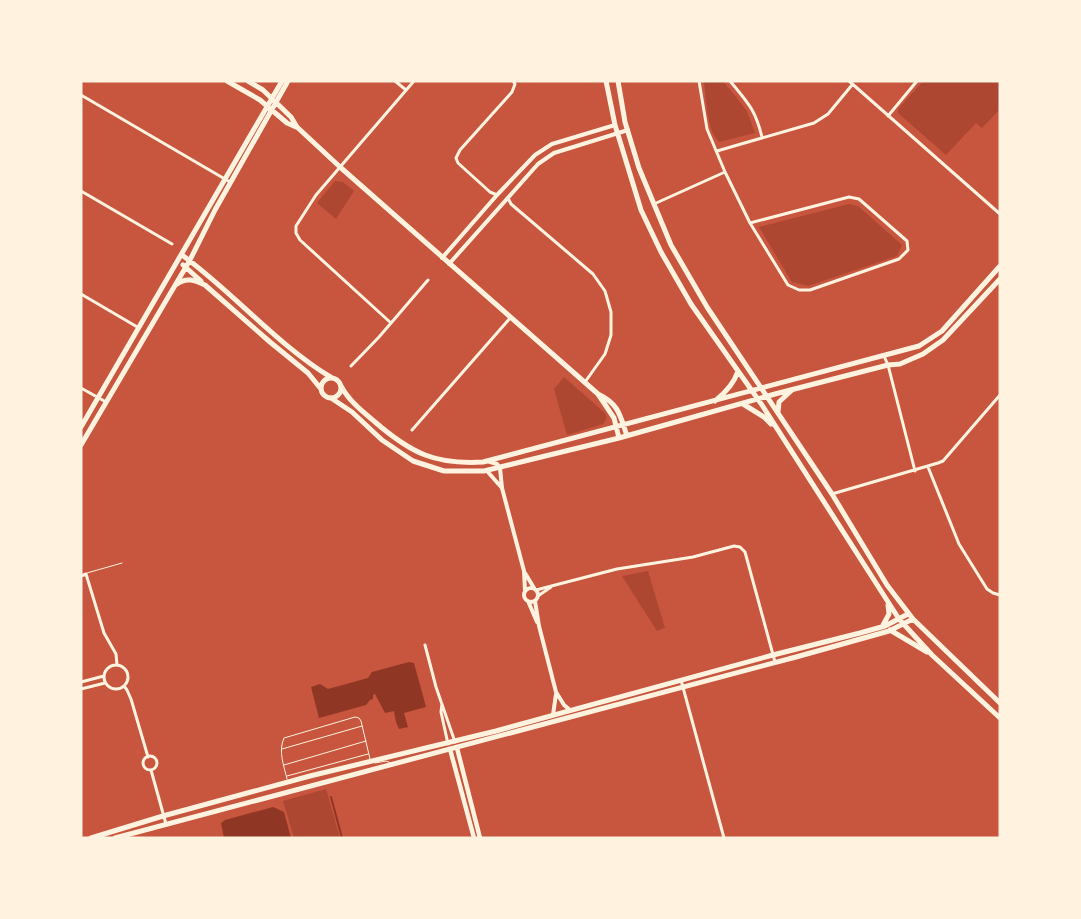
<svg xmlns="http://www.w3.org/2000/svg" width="1081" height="919" font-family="Mulish,sans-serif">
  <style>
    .green { fill: #ae4732 }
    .water { fill: #8f3625 }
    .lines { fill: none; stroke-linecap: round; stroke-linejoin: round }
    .stream { stroke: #8f3625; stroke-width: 2 }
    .service { stroke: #fff3e0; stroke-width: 1 }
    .minor { stroke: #fff3e0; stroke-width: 3 }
    .tertiary { stroke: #fff3e0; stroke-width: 4 }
    .secondary { stroke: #fff3e0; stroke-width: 4.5 }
    .primary { stroke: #fff3e0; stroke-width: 5 }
  </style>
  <rect width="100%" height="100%" fill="#c8553d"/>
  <!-- green -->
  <path class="green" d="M704 81H723L747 111 755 133 719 142C707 132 706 97 704 81Z
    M923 81H998L1000 83V109L982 128 976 123 946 155 898 113V109Z
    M335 181 343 182 354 191 336 219 317 203Z
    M849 204 858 206 902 245 897 256 808 286 792 282 759 227Z
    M564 377 605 413 607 418 603 424 567 435 554 389Z
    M648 571 665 628 657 631 622 576Z
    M326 789 340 838H294L283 801Z"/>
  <!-- water -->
  <path class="water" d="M409 662 414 663 426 707 404 713 408 727 399 729 396 722 394 711 385 713 375 694 373 695V699L370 700 366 705 319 718 311 687 320 684 328 689 368 678 372 672Z
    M273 807 284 812 291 838H224L221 823 225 820Z"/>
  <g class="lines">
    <!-- stream -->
    <path class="stream" d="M331 797 342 838"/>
    <!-- service -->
    <path class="service" d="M87 573 122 563
      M282 749 362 726
      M375 763 386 761 391 763
      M284 765 366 741
      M287 776 368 754
      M287 779C284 766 278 751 284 738L355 717 359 718 361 721 370 759"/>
    <!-- minor -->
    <path class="minor" d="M395 81 406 90
      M699 81 707 129 725 172 750 223 788 285 799 290H810L899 259 908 250 907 241 859 199 849 197 750 223
      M730 81C748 103 755 109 762 137
      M849 81 1000 214
      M81 95 230 182
      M888 116 917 81
      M717 151 814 123 828 114 852 85
      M81 191 172 244
      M497 195 490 192 458 163 456 158 460 150 512 92 515 84 513 81
      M508 198 511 204 593 274 605 291 611 312V335L605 354 585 382
      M654 204 725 172
      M81 294 139 328
      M391 323 300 240 296 233V226L316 195 414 81
      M884 356 888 365 915 471
      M351 366 379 337 428 280
      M81 388 106 402
      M412 430 511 317
      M928 467 959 544 987 589 993 593 1000 595
      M832 494 938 463 943 461 1000 395
      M86 574 104 633 116 654 117 665
      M81 576 86 574
      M536 590 617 569 693 557 734 546 740 547 745 552 775 662
      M538 596 551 587
      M425 645 436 687 455 742
      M104 677a12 12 0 1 1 24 0a12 12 0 1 1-24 0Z
      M681 680 724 838
      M81 682 104 676
      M124 686 127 690 131 699 148 757
      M81 689 105 683
      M442 704 441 712 448 744
      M143 763a7 7 0 1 1 14 0a7 7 0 1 1-14 0Z
      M151 770 166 824"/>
    <!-- tertiary -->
    <path class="tertiary" d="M442 258 497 195 535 155 552 144 615 125
      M449 264 538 164 554 153 628 130
      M487 461 497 464 500 468 502 488 524 571 525 591
      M487 471 502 488
      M525 573 534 588
      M524 595a7 7 0 1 1 14 0a7 7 0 1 1-14 0Z
      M528 601 537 622
      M535 601 539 626 556 692 564 705 570 710
      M553 715 556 694"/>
    <!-- secondary -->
    <path class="secondary" d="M457 748 480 838
      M450 749 474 838"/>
    <!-- primary -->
    <path class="primary" d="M227 81 260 100 287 123 296 127
      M248 81 263 90 291 117 297 127 340 167 598 394 614 418 619 438
      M606 81 615 125 641 210 661 252 691 304 762 405 899 619 932 655 1000 718
      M618 81 625 122 639 168 671 245 707 307 832 494 887 585 913 619 1000 703
      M182 255C234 293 277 345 332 378
      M183 265 201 281
      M177 284C186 277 195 280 205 285L270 342 308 373 321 389
      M321 388a10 10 0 1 1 20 0a10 10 0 1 1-20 0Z
      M341 386C349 401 362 411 375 422 411 453 435 465 483 462L919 346 942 331 1000 266
      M598 394C619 404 620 415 627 436
      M331 398 352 412 382 440 413 461 444 471H484L619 438 775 394 888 365 900 364 923 354 943 340 1000 279
      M715 401C725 393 734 384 738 371
      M743 404 764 417 771 424
      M778 412 779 402 792 390
      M81 427 282 81
      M81 445 190 260 215 210 288 81
      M882 627 889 614 888 605
      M890 630 927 652
      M91 838 163 816 310 776 496 731 773 655 860 633 885 626 908 614
      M115 838 796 657 889 631 913 619"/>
  </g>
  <!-- border -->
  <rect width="1081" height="919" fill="none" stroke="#fff3e0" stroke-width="165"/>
</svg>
